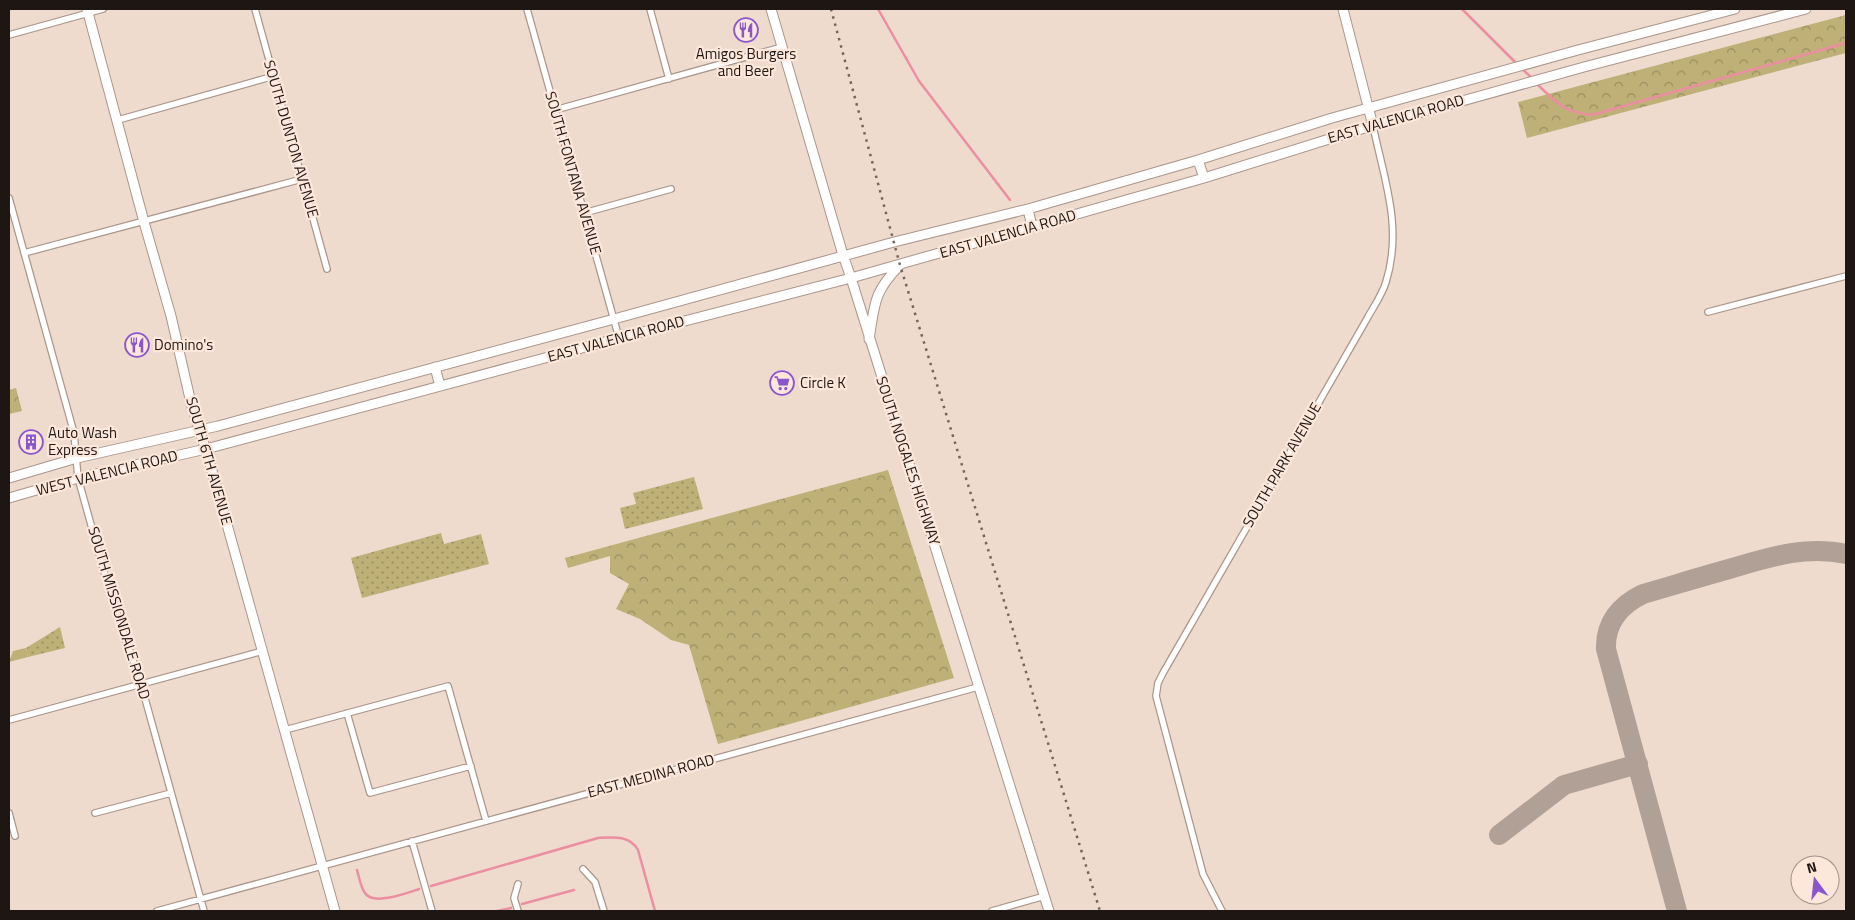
<svg xmlns="http://www.w3.org/2000/svg" width="1855" height="920" font-family="'Titillium Web',sans-serif">
  <style>
    .grass { fill: url(#grass-dots) }
    .forest { fill: url(#forest-crowns) }
    .lines { fill: none; stroke-linecap: round; stroke-linejoin: round }
    .stream { stroke: #ec8ea1; stroke-width: 2.5 }
    .taxiway { stroke: #b0a096; stroke-width: 20 }
    .street-casing { stroke: #aa968b; stroke-width: 8 }
    .secondary-casing { stroke: #aa968b; stroke-width: 11 }
    .primary-casing { stroke: #aa968b; stroke-width: 11 }
    .street { stroke: #fff; stroke-width: 5.5 }
    .secondary { stroke: #fff; stroke-width: 9 }
    .primary { stroke: #fff; stroke-width: 9 }
    .rail { stroke: #72655e; stroke-width: 2.5; stroke-dasharray: 2.5 5; stroke-linecap: butt }
    .labels { text-anchor: middle; stroke-width: 4.5; stroke-linejoin: round; paint-order: stroke }
    .poi-label { font-size: 15px; fill: #1e1612; stroke: #fde7db; text-anchor: start }
    .street-label { font-size: 15px; fill: #1e1612; stroke: #fde7db }
  </style>
  <defs>
    <pattern id="grass-dots" width="8" height="8" patternUnits="userSpaceOnUse" patternTransform="scale(1.25)"><rect width="8" height="8" fill="#bfb077"/><path d="M2 2h.1M6 6h.1" fill="none" stroke="#9b8e60" stroke-width="1.8" stroke-linecap="round"/></pattern>
    <pattern id="forest-crowns" width="20" height="18" patternUnits="userSpaceOnUse" patternTransform="scale(1.25)"><rect width="20" height="18" fill="#bfb077"/><path d="M2 6a3 3 0 1 1 6 0M12 15a3 3 0 1 1 6 0" fill="none" stroke="#9b8e60"/></pattern>
  </defs>
  <rect width="100%" height="100%" fill="#efdace"/>
  <!-- grass -->
  <path class="grass" d="M694 477 703 509 625 529 620 508 636 504 633 493Z
    M441 533 444 544 481 534 489 564 362 598 351 558Z
    M60 627 65 648 28 657 26 648Z"/>
  <!-- forest -->
  <path class="forest" d="M1846 15V53L1527 138 1518 102Z
    M16 388 22 411 9 414V390Z
    M888 470 954 678 718 744 689 645 671 640 640 619 616 609 629 584 610 573V556L568 568 565 558Z
    M26 648 28 657 9 662 13 651Z"/>
  <g class="lines">
    <!-- stream -->
    <path class="stream" d="M878 9 919 81 1010 200
      M1462 9 1517 64
      M1521 68 1532 78
      M1537 84C1557 103 1564 112 1592 115L1846 43
      M357 870C359 877 361 888 365 893 373 906 407 893 419 889
      M431 886 598 838C613 837 630 835 638 850L655 911
      M522 904 574 890
      M497 911 511 908"/>
    <!-- taxiway -->
    <path class="taxiway" d="M1499 835 1564 785 1638 764
      M1677 911 1606 649C1605 623 1620 605 1643 594 1671 586 1700 577 1729 569 1767 558 1805 545 1846 554"/>
    <!-- street casing -->
    <g class="street-casing">
      <path id="street" d="M255 9 327 269
        M527 9 619 338
        M650 9 669 79
        M9 35 103 9
        M555 110 782 47
        M118 120 274 76
        M9 198 74 433 78 478 110 593 141 684 204 911
        M584 213 671 189
        M24 253 302 179
        M1708 312 1846 276
        M347 713 370 793 471 766
        M9 720 263 651
        M285 730 448 686 486 821
        M9 813 15 836
        M95 813 171 793
        M412 841 432 911
        M583 869 595 882 604 911
        M157 911 978 687
        M518 911 514 898 518 884
        M992 911 1045 896
        M1222 911 1203 874 1156 696 1158 683 1163 673 1368 317C1374 306 1382 295 1386 282 1403 227 1384 179 1373 126"/>
    </g>
    <!-- secondary casing -->
    <g class="secondary-casing">
      <path id="secondary" d="M87 9 144 222 171 316 191 403 209 460 335 911
        M1343 9 1373 126
        M851 278 1049 911"/>
    </g>
    <!-- primary casing -->
    <g class="primary-casing">
      <path id="primary" d="M771 9 843 255 851 278
        M1198 160 1204 178
        M1028 209 1032 227
        M869 339C875 304 873 293 899 266
        M435 367 440 386
        M9 478 77 458 218 426 614 319 894 242 1028 209 1198 160 1332 118 1578 50 1735 9
        M9 498 78 478 206 449 619 338 851 278 1204 178 1358 130 1584 67 1806 9"/>
    </g>
    <!-- street -->
    <use href="#street" class="street"/>
    <!-- secondary -->
    <use href="#secondary" class="secondary"/>
    <!-- primary -->
    <use href="#primary" class="primary"/>
    <!-- rail -->
    <path class="rail" d="M831 9 900 265 1100 911"/>
  </g>
  <!-- icons -->
  <defs>
    <g id="restaurant-ring" transform="scale(1.25)"><circle r="9.5" fill="#fde7db" stroke="#8a55cd" stroke-width="1.5"/><path d="M-5-6h1v4h1v-4h1v4h1v-4h1v5L-1.5 .5V6h-2V.5L-5-1ZM5-6V6H3V1.5H1.5Q1.5-4 5-6Z" fill="#8a55cd"/></g>
    <g id="supermarket-ring" transform="scale(1.25)"><circle r="9.5" fill="#fde7db" stroke="#8a55cd" stroke-width="1.5"/><path d="M-6-5.5h2.5l.6 2H6L4.5 2H-2.5L-4.4-4H-6ZM-1.5 3.2a1.3 1.3 0 1 0 .1 0ZM3 3.2a1.3 1.3 0 1 0 .1 0Z" fill="#8a55cd"/></g>
    <g id="building-ring" transform="scale(1.25)"><circle r="9.5" fill="#fde7db" stroke="#8a55cd" stroke-width="1.5"/><path d="M-4-6H4V6H1V3H-1V6H-4ZM-2.5-4.3h1.7v1.8h-1.7ZM.8-4.3h1.7v1.8H.8ZM-2.5-1h1.7V.8h-1.7ZM.8-1h1.7V.8H.8Z" fill="#8a55cd"/></g>
  </defs>
  <g fill-rule="evenodd">
    <use href="#restaurant-ring" x="746" y="30"/>
    <use href="#restaurant-ring" x="137" y="345"/>
    <use href="#supermarket-ring" x="782" y="383"/>
    <use href="#building-ring" x="31" y="442"/>
  </g>
  <g class="labels">
    <!-- poi labels -->
    <g class="poi-label">
      <text x="746" y="59" text-anchor="middle">Amigos Burgers<tspan x="746" dy="17">and Beer</tspan></text>
      <text x="154" y="350">Domino's</text>
      <text x="800" y="388">Circle K</text>
      <text x="48" y="438">Auto Wash<tspan x="48" dy="17">Express</tspan></text>
    </g>
    <!-- street labels -->
    <g class="street-label">
      <text transform="translate(1396 119) rotate(-16)" y="5">EAST VALENCIA ROAD</text>
      <text transform="translate(291 139) rotate(74)" y="5">SOUTH DUNTON AVENUE</text>
      <text transform="translate(573 173) rotate(74)" y="5">SOUTH FONTANA AVENUE</text>
      <text transform="translate(1008 234) rotate(-16)" y="5">EAST VALENCIA ROAD</text>
      <text transform="translate(616 339) rotate(-15)" y="5">EAST VALENCIA ROAD</text>
      <text transform="translate(209 461) rotate(74)" y="5">SOUTH 6TH AVENUE</text>
      <text transform="translate(908 461) rotate(72)" y="5">SOUTH NOGALES HIGHWAY</text>
      <text transform="translate(1282 465) rotate(-60)" y="5">SOUTH PARK AVENUE</text>
      <text transform="translate(107 473) rotate(-14)" y="5">WEST VALENCIA ROAD</text>
      <text transform="translate(119 613) rotate(73)" y="5">SOUTH MISSIONDALE ROAD</text>
      <text transform="translate(651 776) rotate(-15)" y="5">EAST MEDINA ROAD</text>
    </g>
  </g>
  <!-- border -->
  <rect width="1855" height="920" fill="none" stroke="#1e1612" stroke-width="20"/>
  <!-- north arrow -->
  <g transform="translate(1815 880) rotate(345)"><circle r="24" fill="#fde7db" stroke="#a4938b"/>
  <path d="M0-4L9 19L0 12L-9 19Z" fill="#8a55cd"/>
  <text y="-8" font-size="14" font-weight="bold" text-anchor="middle" fill="#1e1612">N</text>
  </g>
</svg>
